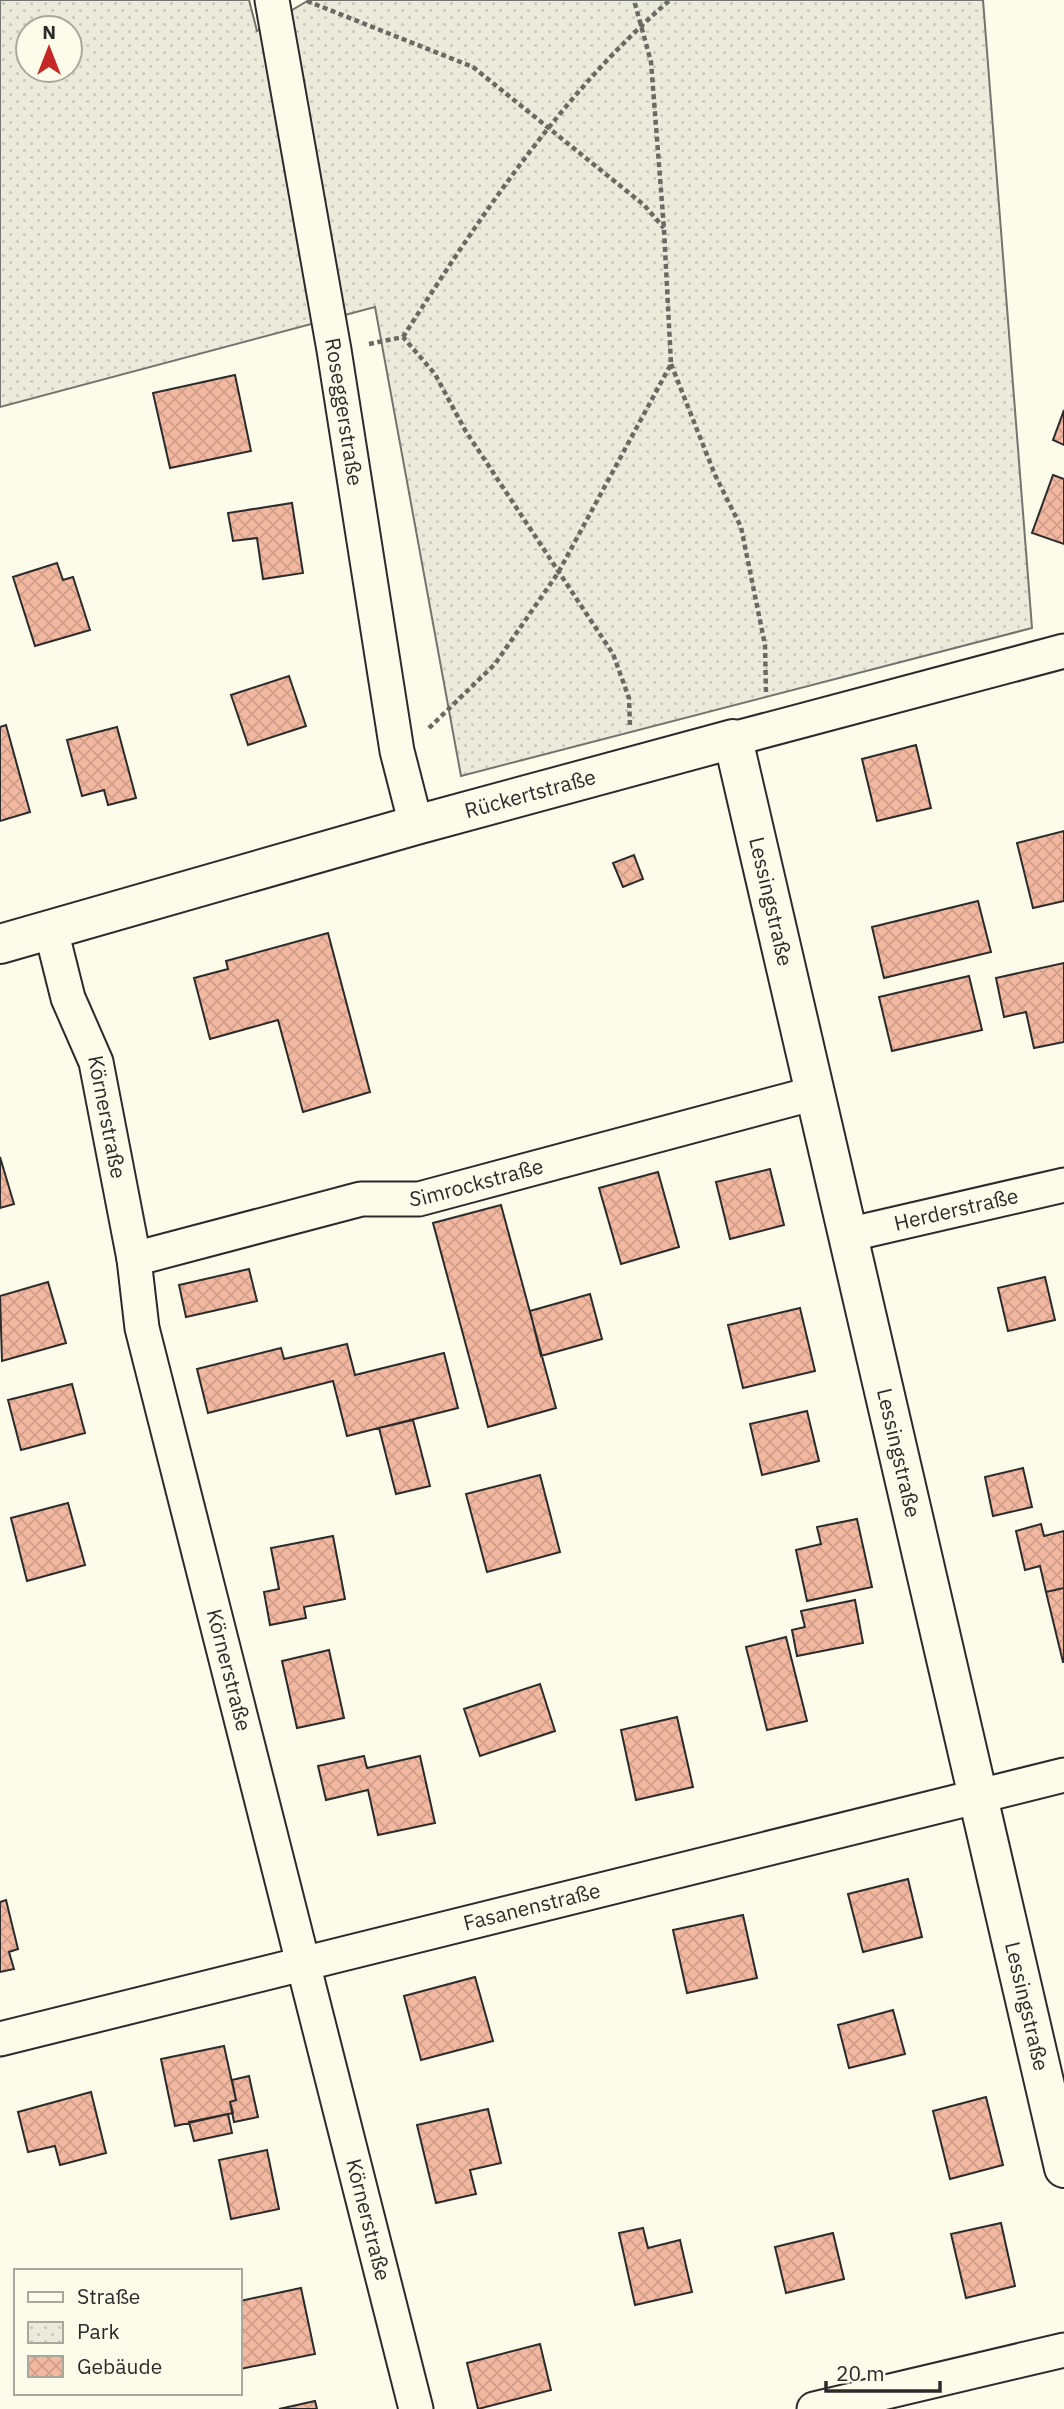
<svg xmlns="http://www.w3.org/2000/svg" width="1064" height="2409" font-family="'IBM Plex Sans',sans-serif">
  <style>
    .park { fill: url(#park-dots); stroke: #74746e; stroke-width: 2; fill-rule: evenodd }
    .building { fill: url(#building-cross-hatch); stroke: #2b2b2b; stroke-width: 2 }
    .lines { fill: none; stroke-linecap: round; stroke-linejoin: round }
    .street-casing { stroke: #2b2b2b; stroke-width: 37 }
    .secondary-casing { stroke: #2b2b2b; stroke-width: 42 }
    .path { stroke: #6a6964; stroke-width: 4.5; stroke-dasharray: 5 3.5; stroke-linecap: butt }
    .street { stroke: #fdfbea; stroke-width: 33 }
    .secondary { stroke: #fdfbea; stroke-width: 38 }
    .labels { text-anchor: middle; stroke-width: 5; stroke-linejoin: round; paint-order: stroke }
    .street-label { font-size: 21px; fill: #2b2b2b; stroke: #fdfbea }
  </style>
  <defs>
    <pattern id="park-dots" width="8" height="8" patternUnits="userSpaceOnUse" patternTransform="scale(1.75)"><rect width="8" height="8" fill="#ecebdb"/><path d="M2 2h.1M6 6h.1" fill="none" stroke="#cbcabc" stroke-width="1.8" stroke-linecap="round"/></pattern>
    <pattern id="building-cross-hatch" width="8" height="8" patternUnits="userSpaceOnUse" patternTransform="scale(1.75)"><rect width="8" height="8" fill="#f2b8a0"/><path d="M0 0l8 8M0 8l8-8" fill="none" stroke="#d09e8a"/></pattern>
  </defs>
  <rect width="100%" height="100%" fill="#fdfbea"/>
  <!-- park -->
  <path class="park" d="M0 0H249L257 31 309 0H983L1032 628 461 776 375 307 0 407ZM28 28H70V70H28Z"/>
  <!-- building -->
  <path class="building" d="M235 375 251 451 170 468 153 393Z
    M1064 410V445L1053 440Z
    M1053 475 1064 479V544L1032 533Z
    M292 503 303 573 263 579 257 538 233 541 228 513Z
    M57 563 63 580 73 577 90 630 35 646 13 577Z
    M289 676 306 726 248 745 231 695Z
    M6 725 30 812 0 821V727Z
    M117 727 136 798 108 805 104 790 82 796 67 740Z
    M916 745 931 808 877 821 862 759Z
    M1064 831V901L1033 908 1017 843Z
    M634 855 643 879 623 887 613 863Z
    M978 901 991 952 884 978 872 927Z
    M328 933 370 1092 303 1112 278 1020 210 1039 194 978 228 969 226 961Z
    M1064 963V1042L1034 1048 1026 1012 1004 1017 996 978Z
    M969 976 982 1030 892 1051 879 997Z
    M0 1157 14 1204 0 1208Z
    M770 1169 784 1225 730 1239 716 1182Z
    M658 1172 679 1247 621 1264 599 1188Z
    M501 1205 556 1408 488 1427 433 1223Z
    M249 1269 257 1301 186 1317 179 1285Z
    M1045 1277 1055 1320 1008 1331 998 1288Z
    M48 1282 66 1343 2 1361 0 1296Z
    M590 1294 602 1339 541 1356 530 1311Z
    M800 1308 815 1371 743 1388 728 1325Z
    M347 1344 355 1375 444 1353 458 1408 347 1436 333 1381 208 1413 197 1369 281 1348 284 1359Z
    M72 1384 85 1433 21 1450 8 1400Z
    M807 1411 819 1461 762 1475 750 1424Z
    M413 1420 430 1486 396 1494 379 1428Z
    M1023 1468 1032 1507 993 1516 985 1477Z
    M540 1475 560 1552 487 1572 466 1494Z
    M68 1503 85 1565 27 1581 11 1518Z
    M857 1519 872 1587 807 1601 796 1550 821 1544 817 1527Z
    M1041 1524 1044 1536 1064 1531V1588L1046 1592 1040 1566 1025 1570 1016 1531Z
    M333 1536 345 1599 304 1607 306 1618 270 1625 264 1592 279 1589 271 1548Z
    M1064 1588V1662H1063L1046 1592Z
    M855 1600 863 1643 797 1656 792 1630 805 1627 801 1611Z
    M786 1637 807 1721 767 1730 746 1647Z
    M329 1650 344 1718 297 1728 282 1661Z
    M540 1684 555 1731 480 1756 464 1709Z
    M677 1717 693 1787 636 1800 621 1730Z
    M364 1756 367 1768 420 1756 435 1823 378 1835 368 1790 326 1800 318 1766Z
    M908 1879 922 1937 863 1952 848 1894Z
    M6 1900 18 1949 9 1952 14 1969 0 1972V1902Z
    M743 1915 757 1978 687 1993 673 1930Z
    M475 1977 493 2041 421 2060 404 1996Z
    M893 2010 905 2054 849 2068 838 2025Z
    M224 2046 236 2100 230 2102 233 2113 175 2126 161 2059Z
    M249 2076 258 2117 234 2122 230 2102 236 2100 232 2080Z
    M91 2092 106 2153 60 2165 55 2146 28 2152 18 2112Z
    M986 2097 1003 2165 950 2179 933 2111Z
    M488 2109 501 2163 470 2170 476 2194 436 2203 417 2125Z
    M228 2114 232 2133 194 2141 189 2122Z
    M267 2150 279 2209 231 2219 219 2160Z
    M1001 2223 1015 2286 966 2298 951 2234Z
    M643 2228 648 2248 680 2240 692 2292 635 2305 619 2233Z
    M833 2233 844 2279 786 2293 775 2247Z
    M301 2288 315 2354 240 2369V2301Z
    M540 2344 551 2390 478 2409 467 2363Z
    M315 2401 317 2409H279Z"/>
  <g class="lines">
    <!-- street casing -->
    <g class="street-casing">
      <g id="street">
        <path id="s1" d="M272 0 334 350 397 751 416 825"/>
        <path d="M733 739 1064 651"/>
        <path id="s2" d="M51 930 68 998 96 1062 134 1259 142 1328 416 2409"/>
        <path id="s3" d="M847 1235 1064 1185"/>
        <path id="s4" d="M134 1259 361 1199H419L815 1093"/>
        <path id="s5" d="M0 2039 1064 1775"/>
        <path d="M814 2409 1064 2350"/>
      </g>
    </g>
    <!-- secondary casing -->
    <g class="secondary-casing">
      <g id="secondary">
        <path id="s6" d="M0 944 416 825 733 739 1064 2168"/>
      </g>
    </g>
    <!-- path -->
    <path class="path" d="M307 1 473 67 644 205 664 228
      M403 337C480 217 561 94 670 0
      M369 344 403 337 435 374 465 430 613 654 629 698 630 727
      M671 364 715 475 741 527 765 645 766 694
      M429 728 495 664 558 573 671 364 664 229 651 62 634 0"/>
    <!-- street -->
    <use href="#street" class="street"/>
    <!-- secondary -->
    <use href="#secondary" class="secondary"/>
  </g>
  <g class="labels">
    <!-- street labels -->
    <g class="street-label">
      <text dy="7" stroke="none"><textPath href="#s1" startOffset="418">Roseggerstraße</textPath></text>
      <text dy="7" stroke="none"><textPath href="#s6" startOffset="551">Rückertstraße</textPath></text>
      <text dy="7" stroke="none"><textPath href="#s6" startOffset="928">Lessingstraße</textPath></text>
      <text dy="7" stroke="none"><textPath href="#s2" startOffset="196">Körnerstraße</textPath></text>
      <text dy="7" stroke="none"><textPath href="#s4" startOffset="352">Simrockstraße</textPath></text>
      <text dy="7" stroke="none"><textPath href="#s3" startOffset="112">Herderstraße</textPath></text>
      <text dy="7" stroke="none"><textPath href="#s6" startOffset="1494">Lessingstraße</textPath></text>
      <text dy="7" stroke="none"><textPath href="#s2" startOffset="763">Körnerstraße</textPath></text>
      <text dy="7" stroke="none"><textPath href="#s5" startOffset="548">Fasanenstraße</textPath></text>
      <text dy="7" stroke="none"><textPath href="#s6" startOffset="2062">Lessingstraße</textPath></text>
      <text dy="7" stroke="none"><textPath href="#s2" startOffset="1330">Körnerstraße</textPath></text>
    </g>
  </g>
  <!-- legend -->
  <rect x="14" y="2269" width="228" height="126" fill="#fdfbea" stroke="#a9a89e" stroke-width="2"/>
  <rect x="28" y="2292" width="35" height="10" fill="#fdfbea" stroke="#a9a89e" stroke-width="2"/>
  <text x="77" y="2304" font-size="21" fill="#2b2b2b">Straße</text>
  <rect x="28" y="2322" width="35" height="21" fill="url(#park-dots)" stroke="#a9a89e" stroke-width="2"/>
  <text x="77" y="2339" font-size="21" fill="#2b2b2b">Park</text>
  <rect x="28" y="2356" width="35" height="21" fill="url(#building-cross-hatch)" stroke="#a9a89e" stroke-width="2"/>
  <text x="77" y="2374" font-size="21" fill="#2b2b2b">Gebäude</text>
  <!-- north arrow -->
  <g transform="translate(49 49)"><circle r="33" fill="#fdfbea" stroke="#a9a89e" stroke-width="2"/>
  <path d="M0-5L12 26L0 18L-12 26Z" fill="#c62828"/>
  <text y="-10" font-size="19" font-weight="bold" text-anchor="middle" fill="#2b2b2b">N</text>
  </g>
  <!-- scale -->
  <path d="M826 2381v10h114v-10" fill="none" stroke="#2b2b2b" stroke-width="3.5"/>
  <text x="836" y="2381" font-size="21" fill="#2b2b2b" stroke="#fdfbea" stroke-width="5" paint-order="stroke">20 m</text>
</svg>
